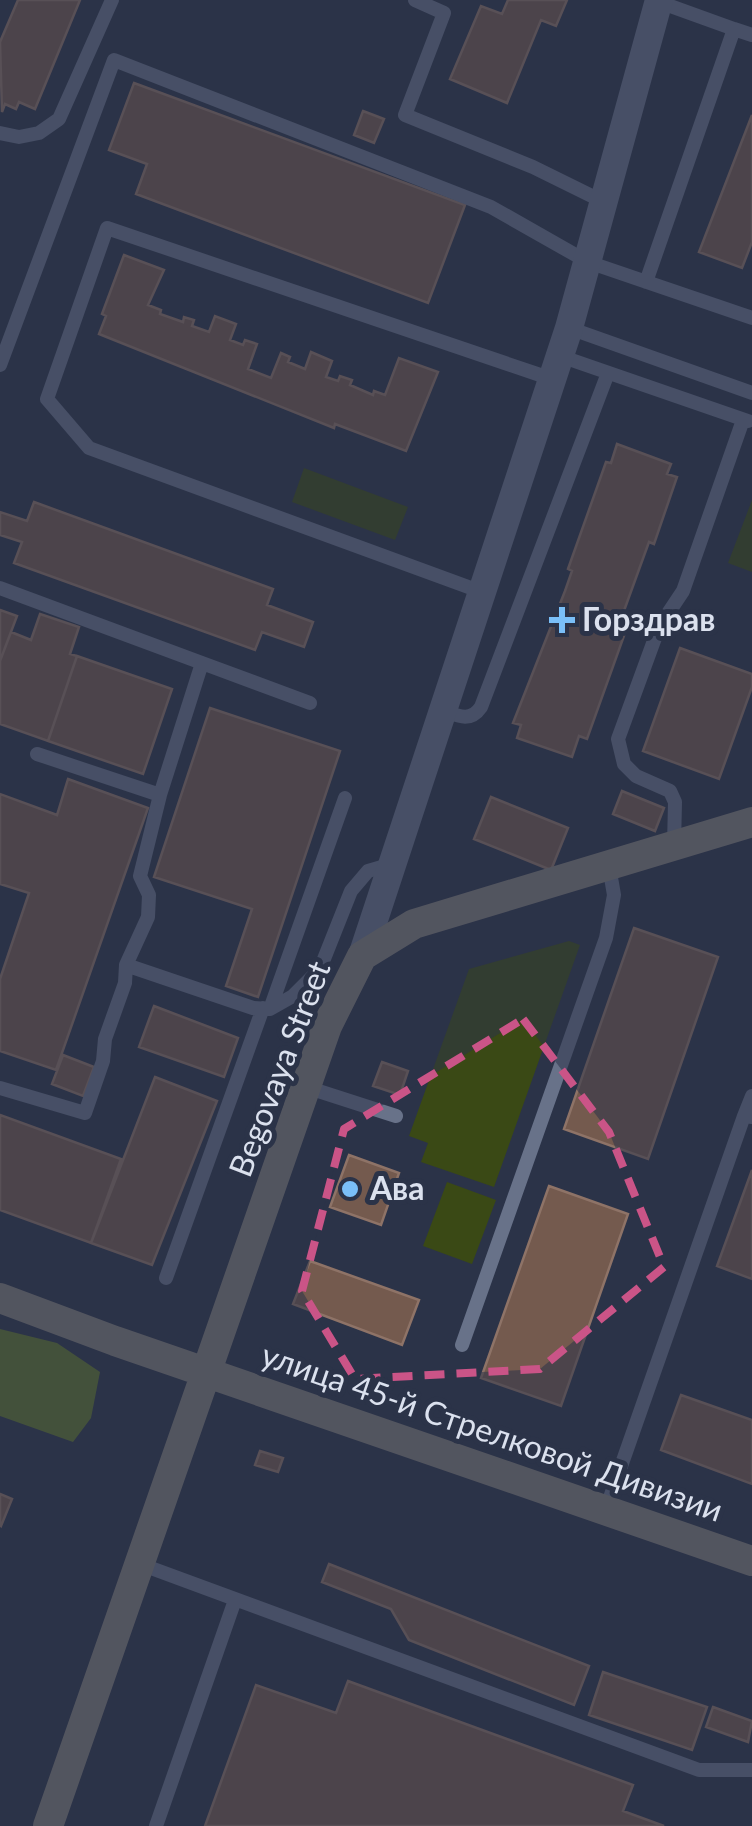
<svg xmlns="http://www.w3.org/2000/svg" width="752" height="1826" font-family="Lato,sans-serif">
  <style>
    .green { fill: #3a4915 }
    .forest { fill: #61762b }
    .building { fill: #745a4e; stroke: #8e7367; stroke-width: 2.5 }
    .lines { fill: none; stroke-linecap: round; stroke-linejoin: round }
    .lane { stroke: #687289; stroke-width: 14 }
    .street { stroke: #687289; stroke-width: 28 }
    .secondary { stroke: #827f7a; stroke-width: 30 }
    .marked { fill: none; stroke: #ca5487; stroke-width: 8; stroke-dasharray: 20 12; stroke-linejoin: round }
    .poi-dot { fill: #7abff8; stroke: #2b3348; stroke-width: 4 }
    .labels { text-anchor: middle; stroke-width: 10; stroke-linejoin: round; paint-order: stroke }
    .poi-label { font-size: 32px; font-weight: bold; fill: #dbe1ee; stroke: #2b3348; text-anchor: start }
    .street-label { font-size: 32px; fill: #dbe1ee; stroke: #2b3348 }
  </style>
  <rect width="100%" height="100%" fill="#2b3348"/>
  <!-- green -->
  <path class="green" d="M304 468 408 507 395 540 292 502Z
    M752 500V572L728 563Z
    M569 941 580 945 494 1187 421 1162 428 1143 409 1136 469 969Z
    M447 1182 496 1200 472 1264 423 1246Z"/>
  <!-- forest -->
  <path class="forest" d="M0 1329 57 1343 100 1372 91 1418 73 1442 0 1416Z"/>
  <!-- building -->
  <path class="building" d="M18 0H80L35 109 19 102 16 109 5 104 2 112 0 42Z
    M508 0H567L556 26 541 20 507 103 450 79 481 6 502 14Z
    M134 83 465 205 428 303 136 194 147 164 109 150Z
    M363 111 384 119 374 143 354 135Z
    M752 115V242L742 268 699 252Z
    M124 255 164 270 148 305 161 310 160 314 183 322 184 317 194 320 192 326 209 332 215 316 236 324 230 340 243 345 245 340 257 344 248 369 271 378 281 353 290 357 288 362 305 369 311 352 332 361 326 377 338 381 340 376 352 380 350 385 373 395 374 391 385 395 399 358 438 372 406 451 335 424 334 428 99 334 106 316 102 314Z
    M617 444 671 464 667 474 677 477 654 544 649 542 617 630 625 633 587 739 579 736 572 757 517 738 521 725 513 723 565 591 572 571 568 569 606 462 611 463Z
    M34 502 273 589 267 605 313 622 304 647 262 632 255 650 14 563 22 542 0 535V512L27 521Z
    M0 610 17 616 0 661Z
    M40 614 79 627 70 654 77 656 48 741 0 724V661L11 632 31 640Z
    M680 648 752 674V687L719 779 643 751Z
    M77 656 172 689 143 774 48 741Z
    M210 708 340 751 258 997 226 986 252 909 154 877Z
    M68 779 148 808 56 1070 0 1051V979L29 893 0 884V794L57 815Z
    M622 791 664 808 655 831 613 814Z
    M491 797 568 828 551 870 474 839Z
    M634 928 718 957 648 1159 564 1129Z
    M154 1006 238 1038 224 1077 139 1047Z
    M63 1055 94 1067 83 1096 52 1084Z
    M382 1062 408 1071 400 1095 373 1086Z
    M155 1077 217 1101 152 1265 91 1243Z
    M0 1115 121 1159 91 1243 0 1210Z
    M349 1155 399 1173 381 1225 330 1207Z
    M752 1170V1279L717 1266Z
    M549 1186 628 1214 561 1406 481 1378Z
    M310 1261 419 1300 402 1345 293 1304Z
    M681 1395 752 1420V1484L661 1450Z
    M260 1451 283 1458 278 1472 255 1465Z
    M0 1494 12 1499 1 1526 0 1525Z
    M329 1564 589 1666 574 1705 409 1640 391 1609 322 1582Z
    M603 1672 707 1707 692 1750 589 1715Z
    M348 1681 633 1785 623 1811 664 1826H205L256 1685 336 1713Z
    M713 1707 752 1721 748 1742 706 1727Z"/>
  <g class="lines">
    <!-- lane -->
    <path class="lane" d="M415 0 444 13 405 115 533 167 604 202
      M659 2 734 29
      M0 133 19 137 39 133 59 119 112 0
      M646 282 734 29 752 35
      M569 328 752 393
      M560 356 748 421
      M0 365 114 60 491 207 588 262 752 318
      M0 588 202 663
      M482 592 89 448 47 399 107 228 552 379
      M443 710C458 716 470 723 481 707L608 373
      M37 754 160 795
      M674 845 675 802 670 791 636 776 624 764 618 739 659 627 683 591 743 420
      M126 965 253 1008 270 1009 293 996 320 969 351 891 368 871 392 864
      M270 1009 345 798
      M306 1087 396 1116
      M0 1088 85 1113 103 1061 105 1039 125 983 126 965 148 917 149 895 140 876 160 795 202 663 310 703
      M744 1116 752 1096
      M166 1278 263 1008
      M462 1345 606 938 614 895 609 866
      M606 1509 744 1116 752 1117
      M140 1564 699 1770H752
      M156 1826 235 1600"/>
    <!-- street -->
    <path class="street" d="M362 956 569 328 659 0"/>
    <!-- secondary -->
    <path class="secondary" d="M0 1298 115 1341 752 1561
      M48 1826 327 1026 362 956 414 924 752 822"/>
  </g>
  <!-- marked area -->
  <path d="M0 0H752V1826H0ZM523 1019 609 1132 664 1267 540 1369 355 1379 302 1291 344 1129Z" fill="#2b3348" fill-opacity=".55" fill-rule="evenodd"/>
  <path class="marked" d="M523 1019 609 1132 664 1267 540 1369 355 1379 302 1291 344 1129Z"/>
  <!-- markers -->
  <g class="poi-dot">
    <path d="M557 605h10v10h10v10h-10v10h-10v-10h-10v-10h10z"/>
    <circle cx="350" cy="1189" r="10"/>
  </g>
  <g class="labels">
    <!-- poi labels -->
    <g class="poi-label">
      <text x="582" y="631">Горздрав</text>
      <text x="370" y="1200">Ава</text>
    </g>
    <!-- street labels -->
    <g class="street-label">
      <text transform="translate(280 1069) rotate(-69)" y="11">Begovaya Street</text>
      <text transform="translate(492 1433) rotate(19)" y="11">улица 45-й Стрелковой Дивизии</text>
    </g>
  </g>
</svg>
